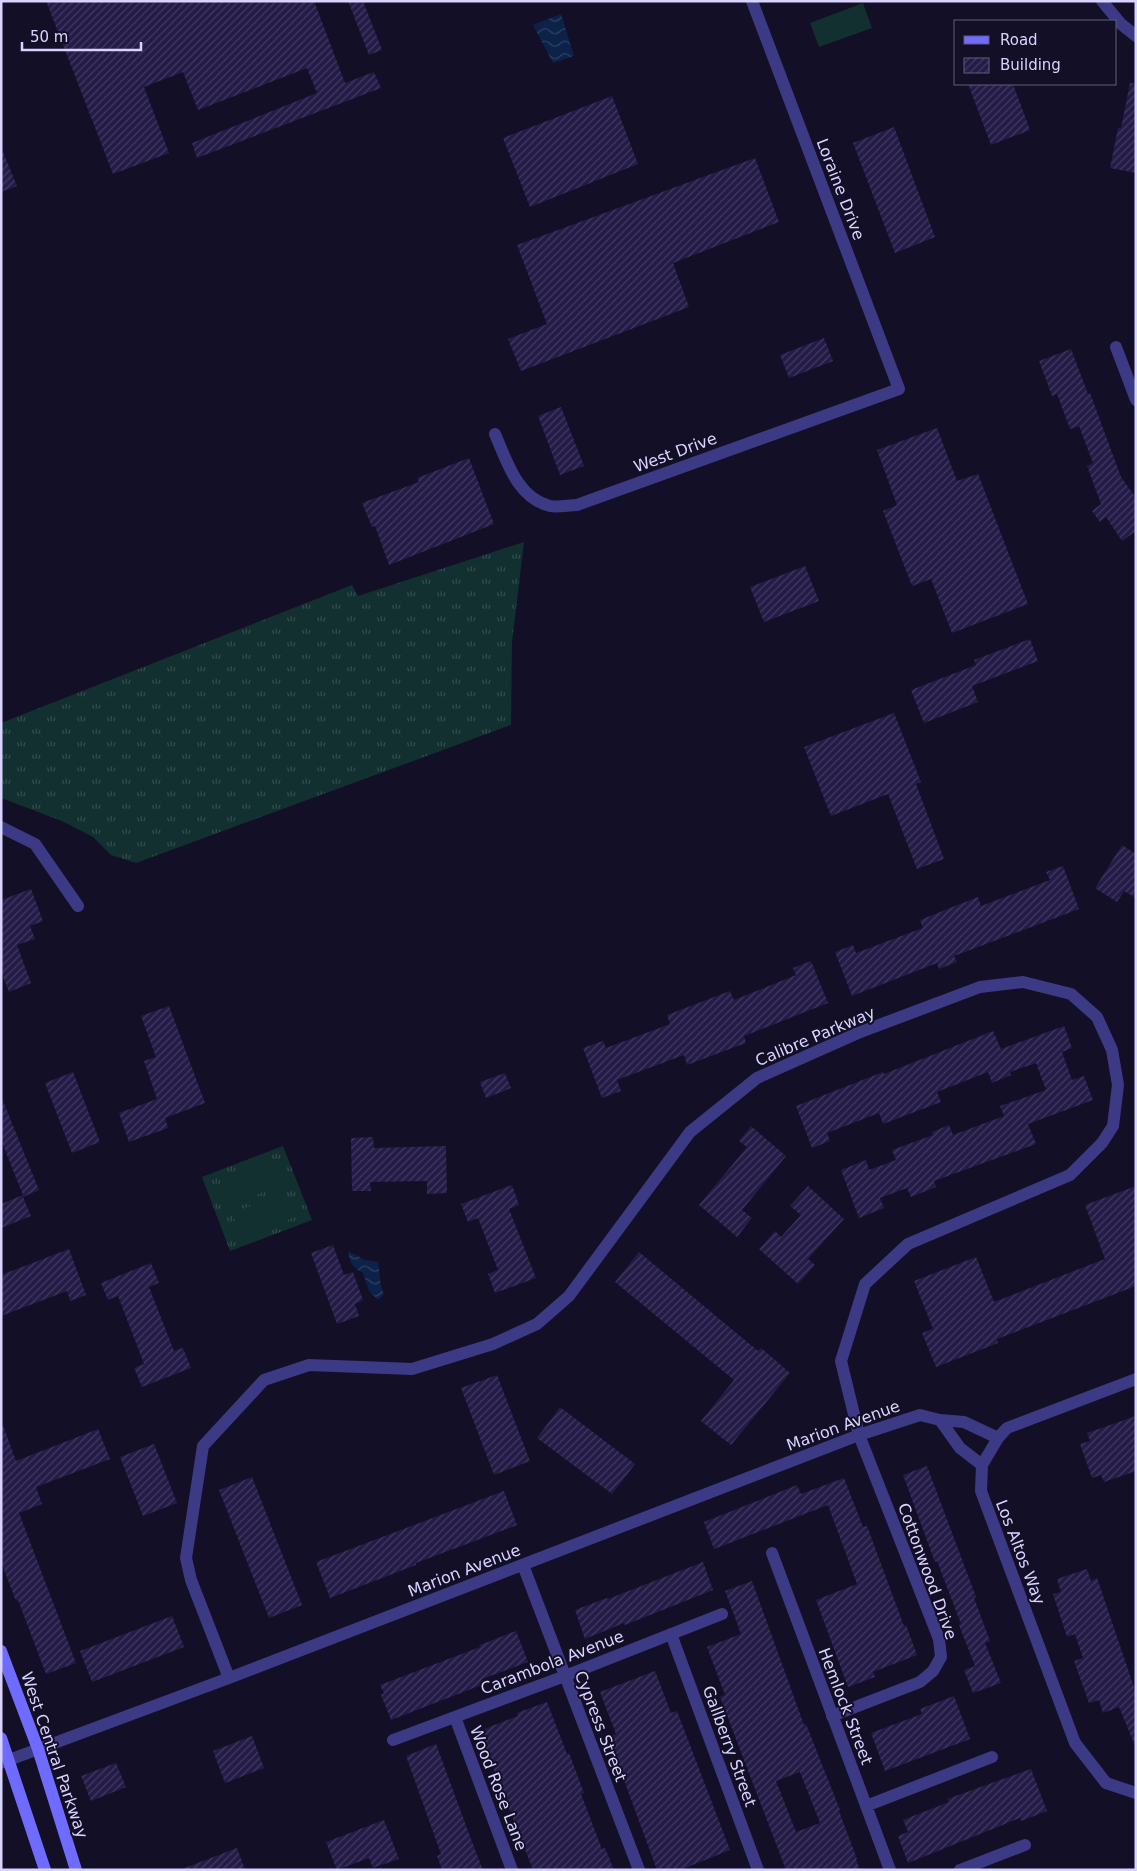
<svg xmlns="http://www.w3.org/2000/svg" width="1137" height="1871" font-family="'DejaVu Sans',sans-serif">
  <style>
    .grass { fill: url(#grass-tufts) }
    .garden { fill: #12302f }
    .water { fill: url(#water-waves) }
    .building { fill: url(#building-hatch); fill-rule: evenodd }
    .lines { fill: none; stroke-linecap: round; stroke-linejoin: round }
    .minor { stroke: #3d3a85; stroke-width: 12 }
    .tertiary { stroke: #3d3a85; stroke-width: 12 }
    .secondary { stroke: #6f6bff; stroke-width: 12 }
    .labels { text-anchor: middle; stroke-width: 4; stroke-linejoin: round; paint-order: stroke }
    .street-label { font-size: 16px; fill: #d9d4ff; stroke: #130f26 }
  </style>
  <defs>
    <pattern id="grass-tufts" width="24" height="20" patternUnits="userSpaceOnUse" patternTransform="scale(1.25)"><rect width="24" height="20" fill="#12302f"/><path d="M3 7l-1-3M5 7V3M7 7l1-3M15 17l-1-3M17 17v-4M19 17l1-3" fill="none" stroke="#344d4e"/></pattern>
    <pattern id="water-waves" width="16" height="10" patternUnits="userSpaceOnUse" patternTransform="scale(1.25)"><rect width="16" height="10" fill="#0c2248"/><path d="M0 5q4-4 8 0t8 0" fill="none" stroke="#2f4163"/></pattern>
    <pattern id="building-hatch" width="6" height="6" patternUnits="userSpaceOnUse" patternTransform="scale(1.25)"><rect width="6" height="6" fill="#241b47"/><path d="M-1 1l2-2M0 6l6-6M5 7l2-2" fill="none" stroke="#433b63"/></pattern>
  </defs>
  <rect width="100%" height="100%" fill="#130f26"/>
  <!-- grass -->
  <path class="grass" d="M524 542 512 642 511 725 136 863 111 855 93 837 62 821 1 798V723L352 585 358 596Z
    M283 1146 312 1220 230 1251 202 1177Z"/>
  <!-- garden -->
  <path class="garden" d="M863 3 872 28 819 47 810 23Z
    M273 1160 282 1185 229 1205 220 1180Z
    M285 1193 295 1217 241 1238 232 1213Z"/>
  <!-- water -->
  <path class="water" d="M561 14 574 56 553 63 533 25Z
    M348 1251 365 1260 378 1262C380 1274 379 1283 384 1294L378 1300 369 1291 363 1273C352 1267 350 1263 348 1251Z"/>
  <!-- building -->
  <path class="building" d="M46 1H314L345 83 374 72 381 88 197 158 192 143 317 93 307 68 198 110 183 72 144 87 169 153 113 174Z
    M348 1H363L382 50 369 55Z
    M1130 83H1136V173L1110 168 1118 128H1121Z
    M968 84H1013L1030 130 991 145Z
    M612 96 638 164 530 207 503 138Z
    M894 127 935 237 895 253 853 143Z
    M1 147 17 186 1 192Z
    M755 158 779 222 673 263 689 307 521 371 508 339 547 324 517 245Z
    M824 338 833 361 789 378 780 355Z
    M1071 349 1088 394 1090 393 1121 477 1136 498V531L1122 541 1106 517 1100 522 1092 511 1101 504 1087 466 1093 463 1079 426 1070 429 1057 394 1052 396 1039 361Z
    M561 407 584 466 560 475 538 416Z
    M937 428 957 481 978 474 1028 604 952 633 931 579 912 586 883 511 897 505 877 450Z
    M469 458 494 524 389 565 375 526 372 527 362 503 419 482 417 478Z
    M805 566 819 601 764 622 750 587Z
    M1030 639 1038 661 972 686 978 702 924 723 911 690 976 665 974 660Z
    M894 713 921 782 916 784 944 859 917 869 888 794 831 816 804 747Z
    M1122 845 1136 854V898L1124 891 1117 902 1095 888Z
    M1063 866 1079 909 954 956 957 962 939 969 937 963 852 996 835 952 853 945 856 953 923 928 920 920 960 904 978 897 981 906 1050 880 1046 872Z
    M31 889 43 921 30 926 35 939 17 945 31 983 9 992 1 972V900Z
    M811 961 828 1003 744 1036 746 1043 687 1065 684 1055 617 1080 621 1091 602 1098 583 1048 603 1041 606 1048 670 1024 667 1015 730 991 734 1000 796 975 793 968Z
    M169 1006 205 1103 165 1118 168 1128 129 1142 119 1113 157 1099 144 1061 156 1057 141 1016Z
    M1064 1026 1072 1048 1062 1052 1072 1080 1084 1076 1093 1100 1028 1124 1036 1144 934 1181 936 1187 911 1197 907 1188 880 1198 884 1208 859 1218 841 1170 866 1160 869 1170 896 1160 892 1150 933 1135 932 1132 949 1125 953 1135 1004 1116 1000 1106 1046 1090 1036 1063 1010 1072 1011 1075 992 1083 988 1072 937 1092 941 1102 883 1124 879 1113 827 1133 830 1141 812 1148 796 1106 883 1072 884 1074 993 1031 1001 1049Z
    M73 1072 100 1142 72 1153 45 1083Z
    M505 1073 511 1088 486 1098 480 1082Z
    M1 1096 39 1190 23 1197 31 1216 1 1228V1204L23 1195 1 1140Z
    M751 1126 786 1156 742 1210 752 1218 737 1237 699 1205 747 1147 739 1141Z
    M373 1137 374 1148 446 1146 447 1193 427 1194V1181L370 1182 371 1191H352L351 1138Z
    M512 1185 519 1205 509 1209 536 1278 495 1293 488 1274 498 1270 478 1218 468 1222 461 1204Z
    M808 1186 844 1219 808 1259 815 1265 798 1284 759 1249 775 1231 781 1237 801 1215 790 1206Z
    M1136 1186V1286L997 1339 998 1343 936 1367 922 1333 933 1329 914 1281 976 1257 994 1302 1105 1259 1085 1205Z
    M333 1245 344 1275 353 1272 363 1300 355 1304 359 1316 337 1324 311 1253Z
    M69 1249 86 1295 70 1301 67 1291 1 1316V1275Z
    M639 1252 758 1351 761 1348 790 1373 731 1445 701 1421 734 1380 615 1282Z
    M151 1263 159 1283 149 1287 174 1351 183 1348 191 1368 142 1387 134 1368 144 1364 118 1296 108 1300 101 1283Z
    M497 1375 530 1461 494 1475 461 1388Z
    M560 1407 635 1464 612 1494 537 1438Z
    M1136 1416V1471L1104 1482 1101 1475 1092 1478 1080 1444 1090 1441 1087 1433Z
    M1 1425H3L16 1461 98 1429 110 1459 36 1487 42 1504 19 1513 76 1663 46 1674 18 1600 16 1601 1 1562Z
    M154 1444 177 1503 143 1516 120 1457Z
    M927 1466 976 1597 974 1598 990 1641 985 1643 1001 1683 973 1693 964 1670 975 1666 959 1625 961 1624 937 1561 935 1562 903 1475Z
    M252 1477 302 1605 269 1618 219 1490Z
    M844 1478 863 1527 867 1526 904 1626 906 1625 917 1655 873 1672 875 1677 848 1687 816 1600 857 1584 828 1505 714 1549 704 1522 797 1485 801 1494Z
    M504 1491 517 1525 416 1563V1565L330 1598 316 1562Z
    M703 1562 713 1590 625 1625 624 1623 585 1639 575 1610 607 1598 608 1599Z
    M1087 1569 1091 1581 1097 1578 1136 1693V1748L1119 1707 1103 1713 1099 1700 1089 1703 1074 1661 1083 1658 1075 1634 1067 1637 1053 1594 1061 1592 1057 1579Z
    M752 1581 804 1725 806 1724 840 1810 839 1811 857 1859H856L860 1870H786L720 1697 725 1695 707 1647 741 1634 725 1591ZM800 1772 820 1823 796 1832 776 1781Z
    M172 1616 184 1647 92 1682 80 1651Z
    M516 1631 528 1662 482 1679 484 1684 391 1720 381 1695 384 1693 380 1685 480 1647V1645Z
    M655 1671 671 1713 677 1711 730 1850 680 1870H657L608 1737 616 1734 600 1692Z
    M954 1696 970 1739 885 1771 871 1733 922 1714 920 1709Z
    M547 1702 567 1754 569 1753 584 1793 581 1794 602 1849 605 1848 614 1870H533L479 1731 518 1716 517 1713Z
    M252 1736 264 1768 225 1783 213 1751Z
    M436 1744 472 1842 483 1870H442L437 1856 441 1854 406 1756Z
    M116 1763 126 1787 91 1801 81 1776Z
    M1031 1769 1047 1811 1021 1821 1020 1818 908 1863 898 1836 908 1832 903 1820 949 1802 947 1799Z
    M384 1820 399 1859 373 1868 369 1858 337 1870 326 1842Z
    M237 1848 245 1870H182V1869Z"/>
  <g class="lines">
    <!-- minor -->
    <path class="minor" d="M1116 347 1136 400
      M495 434C507 461 517 498 550 506 557 508 569 505 577 505L899 389 752 1
      M1 827 35 844 78 906
      M1136 1379 1007 1428 998 1438 982 1465 981 1491 1075 1743 1106 1783 1136 1793
      M940 1420 960 1448 982 1465
      M772 1553 890 1870
      M523 1565 639 1870
      M671 1634 758 1870
      M229 1678 191 1580 186 1558 203 1446 264 1380 309 1365 412 1369 493 1344 537 1324 569 1296 690 1132 757 1078 858 1033 980 987 1023 982 1071 994 1097 1017 1112 1050 1118 1085 1113 1126 1102 1143 1070 1175 908 1244 865 1284 841 1361 859 1435 939 1639 941 1657 933 1671 920 1682 832 1716
      M455 1717 512 1870
      M393 1740 565 1676 722 1614
      M1 1763 229 1678 859 1435 920 1415 940 1420 964 1422 998 1438
      M866 1806 992 1757
      M960 1870 1025 1845"/>
    <!-- tertiary -->
    <path class="tertiary" d="M1102 1 1121 24 1136 36"/>
    <!-- secondary -->
    <path class="secondary" d="M1 1651 38 1749 76 1870
      M1 1738 45 1870"/>
  </g>
  <g class="labels">
    <!-- street labels -->
    <g class="street-label">
      <text transform="translate(841 189) rotate(69)" y="6">Loraine Drive</text>
      <text transform="translate(675 452) rotate(-20)" y="6">West Drive</text>
      <text transform="translate(815 1036) rotate(-23)" y="6">Calibre Parkway</text>
      <text transform="translate(843 1425) rotate(-20)" y="6">Marion Avenue</text>
      <text transform="translate(1021 1552) rotate(69)" y="6">Los Altos Way</text>
      <text transform="translate(464 1570) rotate(-21)" y="6">Marion Avenue</text>
      <text transform="translate(928 1571) rotate(70)" y="6">Cottonwood Drive</text>
      <text transform="translate(552 1662) rotate(-21)" y="6">Carambola Avenue</text>
      <text transform="translate(846 1706) rotate(69)" y="6">Hemlock Street</text>
      <text transform="translate(601 1726) rotate(69)" y="6">Cypress Street</text>
      <text transform="translate(730 1746) rotate(70)" y="6">Gallberry Street</text>
      <text transform="translate(55 1755) rotate(71)" y="6">West Central Parkway</text>
      <text transform="translate(499 1788) rotate(69)" y="6">Wood Rose Lane</text>
    </g>
  </g>
  <!-- border -->
  <rect width="1137" height="1871" fill="none" stroke="#d9d4ff" stroke-width="5"/>
  <!-- legend -->
  <rect x="954" y="20" width="162" height="65" fill="#130f26" stroke="#625e7d"/>
  <rect x="964" y="36" width="25" height="8" fill="#6f6bff" stroke="#625e7d"/>
  <text x="1000" y="45" font-size="15" fill="#d9d4ff">Road</text>
  <rect x="964" y="58" width="25" height="15" fill="url(#building-hatch)" stroke="#625e7d"/>
  <text x="1000" y="70" font-size="15" fill="#d9d4ff">Building</text>
  <!-- scale -->
  <path d="M22 42v8h119v-8" fill="none" stroke="#d9d4ff" stroke-width="2.5"/>
  <text x="30" y="42" font-size="15" fill="#d9d4ff" stroke="#130f26" stroke-width="4" paint-order="stroke">50 m</text>
</svg>
